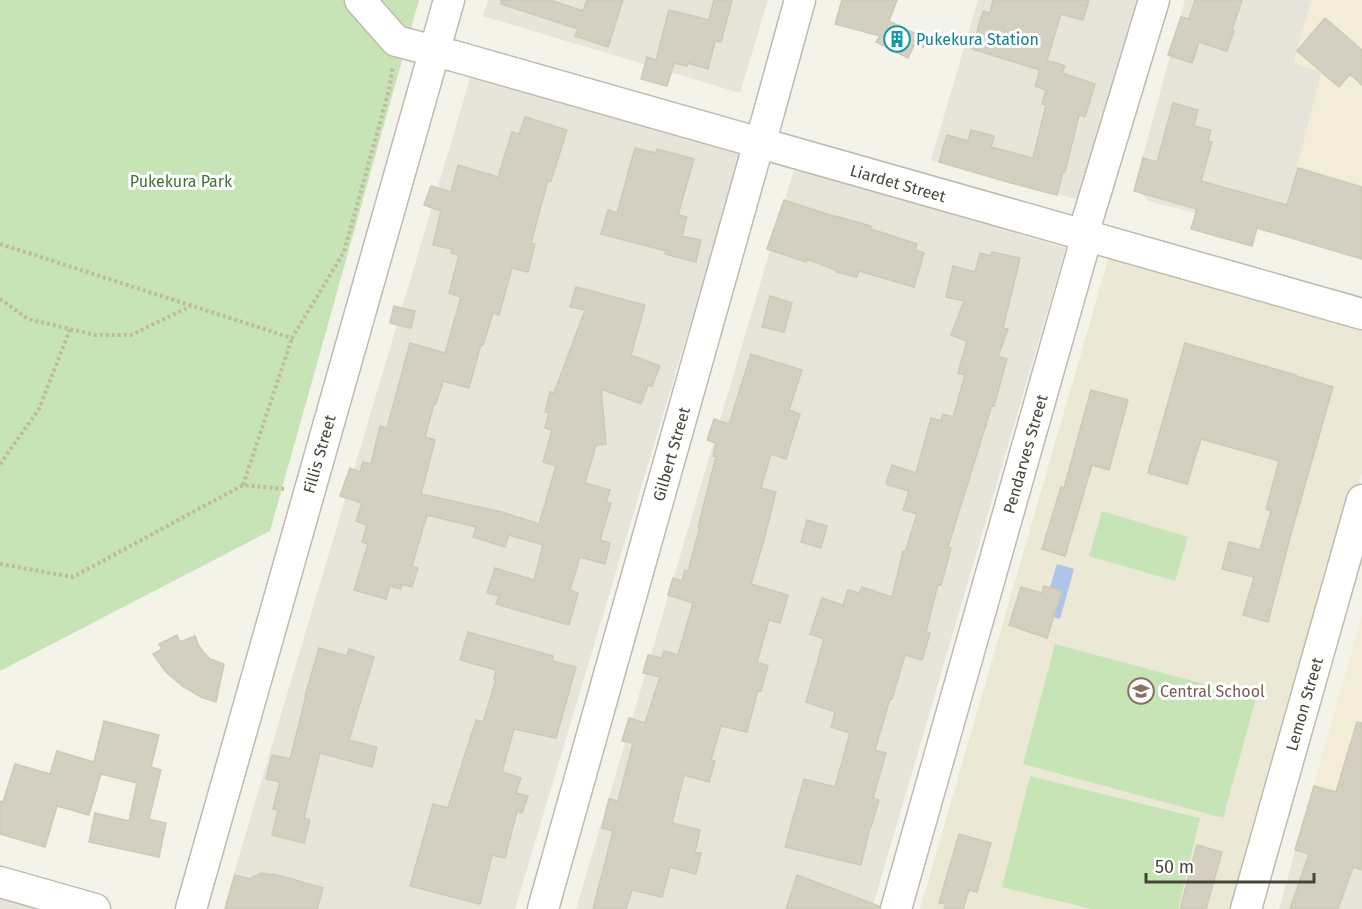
<svg xmlns="http://www.w3.org/2000/svg" width="1362" height="909" font-family="'Fira Sans',sans-serif">
  <style>
    .residential { fill: #e7e5d9 }
    .commercial { fill: #f3edd8 }
    .education { fill: #ebe9d6 }
    .park { fill: #c7e4b7 }
    .water { fill: #adc5ea }
    .building { fill: #d4d0c1; stroke: #cec9b5; stroke-width: 1.5 }
    .lines { fill: none; stroke-linecap: round; stroke-linejoin: round }
    .minor-casing { stroke: #bebcae; stroke-width: 33 }
    .path { stroke: #bfbaa0; stroke-width: 4; stroke-dasharray: 3 3; stroke-linecap: butt }
    .minor { stroke: #fff; stroke-width: 30 }
    .labels { text-anchor: middle; stroke-width: 6; stroke-linejoin: round; paint-order: stroke }
    .culture-label { font-size: 16px; fill: #0d838f; stroke: #fff; text-anchor: start }
    .park-label { font-size: 16px; fill: #3e7431; stroke: #fff }
    .street-label { font-size: 16px; fill: #474439; stroke: #fff }
    .education-label { font-size: 16px; fill: #785e54; stroke: #fff; text-anchor: start }
  </style>
  <rect width="100%" height="100%" fill="#f4f3ea"/>
  <!-- residential -->
  <path class="residential" d="M488 0H768L740 93 483 16Z
    M978 0H1139L1079 200 931 160Z
    M1185 0H1312L1294 62 1322 71 1280 234 1148 201 1135 185Z
    M472 72 742 151 515 909H245L225 903Z
    M794 169 1066 248 872 909H576Z
    M1297 844 1362 862V909H1279Z
    M0 891 62 909H0Z"/>
  <!-- commercial -->
  <path class="commercial" d="M1312 0H1362V258L1280 234 1322 72 1294 63Z
    M1362 615V862L1297 844Z"/>
  <!-- education -->
  <path class="education" d="M1110 253 1362 325V472L1236 909H920Z"/>
  <!-- park -->
  <path class="park" d="M0 0H419L270 531 0 671Z
    M1102 511 1188 537 1175 581 1089 556Z
    M1055 644 1256 698 1223 818 1023 764Z
    M1030 776 1200 818 1178 909H1092L1002 887Z"/>
  <!-- water -->
  <path class="water" d="M1057 564 1074 569 1060 619 1042 614Z"/>
  <!-- building -->
  <path class="building" d="M501 0H550L583 11 587 0H623L608 47 575 36 578 29 501 4Z
    M714 0H732L721 42 715 41 708 69 688 63 687 66 674 63 667 86 641 79 647 57 656 60 669 10 709 20Z
    M842 0H897L889 21 926 39 923 47 914 45 908 58 876 42 880 36 835 24Z
    M993 0H1089L1083 20 1061 14 1047 60 1065 66 1062 73 1095 84 1085 117 1079 115 1065 172H1063L1057 195 1011 183 939 162 947 135 968 141 971 130 994 136 991 147 1033 158 1046 105 1042 104 1046 90 1035 86 1040 70 972 49 983 11 990 13Z
    M1195 0H1242L1232 30 1234 31 1227 51 1199 42 1192 63 1168 55 1181 17 1189 19Z
    M1325 18 1362 50V85L1350 74 1339 87 1297 51Z
    M1173 103 1198 110 1194 126 1211 130 1208 141 1212 142 1201 181 1287 205 1298 168 1362 187V259L1257 228 1252 246 1191 229 1197 209 1134 191 1143 158 1157 162Z
    M525 117 567 130 551 181 548 180 531 243 535 244 528 272 512 268 499 315 493 313 483 345 481 344 469 388 443 381 436 404H434L425 437 435 440 421 494 502 512 539 524 556 466 543 462 552 430 545 428 549 413 545 412 550 392 554 393 585 310 570 307 576 287 645 305 631 355 660 366 652 386 648 385 641 404 601 389 606 444 596 445 585 483 610 490 606 502 611 503 600 540 610 543 605 564 580 557 570 590 578 593 569 625 496 604 499 596 487 593 495 568 534 580 543 545 509 535 505 547 473 537 476 527 427 515 412 566 418 568 412 587 402 584 401 589 390 586 386 599 354 590 368 544 362 542 367 525 356 521 362 503 340 496 350 468 360 472 363 462 371 464 380 426 387 428 410 343 445 353 461 297 449 293 459 255 451 253 452 249 433 245 441 211 424 205 431 186 451 192 458 165 498 177 512 132 519 134Z
    M635 148 656 153 657 149 694 159 678 215 687 217 682 236 701 240 696 262 665 254 666 251 601 234 608 210 617 213Z
    M784 200 836 217V216L871 226V229L917 244 915 250 924 253 914 287 859 271 857 277 837 272 838 271 807 259 806 262 767 249Z
    M992 252 1020 258 1003 328 1008 329 998 356 1007 359 994 406 992 405 948 547 951 548 941 585 938 584 926 632 930 633 922 660 905 655 892 699H890L875 750 886 753 873 798 879 800 871 827H870L861 865 785 847 804 779 835 787 850 733 831 727 835 712 806 702 824 639 810 634 822 598 843 605 848 590 859 593 862 587 892 597 903 551 905 552 917 514 903 510 909 491 886 484 892 465 916 473 931 418 941 421 943 414 953 417 965 375 958 373 967 341 951 335 964 301 946 297 953 266 975 272 980 253 991 256Z
    M770 296 792 303 784 332 762 327Z
    M394 306 415 311 411 328 390 323Z
    M1185 343 1296 375V376L1333 387 1291 534 1268 622 1243 615 1254 577 1222 569 1229 542 1260 550 1271 511 1266 509 1279 461 1201 439 1187 484 1148 473Z
    M751 354 802 370 789 410 800 414 786 459 771 454 761 488 776 492 765 536 751 584 788 595 780 623 769 620 757 662 768 666 761 691 758 690 747 732 721 726 711 760 715 761 709 782 684 775 672 823 700 830 695 852 701 853 696 874 670 867 662 897 632 890 626 909H593L613 831 602 828 609 799 618 801 633 743 622 741 629 718 645 723 660 677 643 673 648 655 662 658 664 651 678 655 693 603 668 595 673 578 682 581 685 570 688 571 700 527H698L716 457 713 456 716 443 707 440 714 419 729 424Z
    M1091 390 1128 400 1109 470 1092 465 1065 556 1042 549 1061 487 1064 488Z
    M807 520 827 526 821 548 801 542Z
    M1044 586 1062 591 1047 638 1009 625 1021 587 1042 593Z
    M468 632 553 656 552 661 576 667 556 738 514 729 502 772 521 778 516 793 528 796 522 813 517 811 505 858 492 855 480 904 410 886 433 804 448 808 476 720 483 722 496 679H494L496 670 460 660Z
    M177 635 180 642 195 636 199 646 204 653 210 659 224 664 216 702 201 697 182 686 166 672 153 654 162 649 159 644Z
    M319 648 347 656 349 649 374 657 349 740 377 747 372 767 320 753 304 818 310 820 304 843 272 835 278 810 273 809 280 782 266 779 272 755 290 759 306 696H305Z
    M104 721 159 735 151 767 161 770 149 819 166 823 159 857 89 842 95 813 129 821 137 783 101 774 89 815 57 806 45 847 0 834V801L3 802 15 764 50 774 57 751 94 762Z
    M1357 722 1362 723V870L1353 867 1338 909H1290L1309 854 1295 850 1314 786 1336 792Z
    M959 834 991 843 977 892 969 890 963 909H944L946 904 939 903Z
    M1197 845 1222 852 1206 909H1180Z
    M261 873 274 875V874L323 888 317 909H225L235 875 250 879Z
    M797 875 879 906V909H786Z"/>
  <g class="lines">
    <!-- minor casing -->
    <g class="minor-casing">
      <path id="minor" d="M360 0 396 41 454 56 1362 314
        M0 882 95 909
        M191 909 449 0
        M543 909 754 160 766 123 800 0
        M896 909 1082 253 1088 218 1154 0
        M1246 909 1362 500"/>
    </g>
    <!-- path -->
    <path class="path" d="M0 244 292 338 344 252 389 90 393 66
      M0 299 28 319 95 335H131L191 306
      M0 464 39 409 70 329
      M243 485 292 338
      M0 564 73 577 243 485 284 489"/>
    <!-- minor -->
    <use href="#minor" class="minor"/>
  </g>
  <!-- icons -->
  <defs>
    <g id="building-ring" transform="scale(1.35)"><circle r="9.5" fill="#fff" stroke="#0f9aa8" stroke-width="1.5"/><path d="M-4-6H4V6H1V3H-1V6H-4ZM-2.5-4.3h1.7v1.8h-1.7ZM.8-4.3h1.7v1.8H.8ZM-2.5-1h1.7V.8h-1.7ZM.8-1h1.7V.8H.8Z" fill="#0f9aa8"/></g>
    <g id="school-ring" transform="scale(1.35)"><circle r="9.5" fill="#fff" stroke="#8d6e63" stroke-width="1.5"/><path d="M0-5L7-2L0 1L-7-2ZM-4 1L0 2.5L4 1V4Q0 6-4 4Z" fill="#8d6e63"/></g>
  </defs>
  <g fill-rule="evenodd">
    <use href="#building-ring" x="897" y="39"/>
    <use href="#school-ring" x="1141" y="691"/>
  </g>
  <g class="labels">
    <!-- culture labels -->
    <g class="culture-label">
      <text x="916" y="45">Pukekura Station</text>
    </g>
    <!-- park labels -->
    <g class="park-label">
      <text x="181" y="187">Pukekura Park</text>
    </g>
    <!-- street labels -->
    <g class="street-label">
      <text transform="translate(898 183) rotate(16)" y="6">Liardet Street</text>
      <text transform="translate(319 454) rotate(-74)" y="6">Fillis Street</text>
      <text transform="translate(671 454) rotate(-74)" y="6">Gilbert Street</text>
      <text transform="translate(1025 454) rotate(-74)" y="6">Pendarves Street</text>
      <text transform="translate(1304 704) rotate(-74)" y="6">Lemon Street</text>
    </g>
    <!-- education labels -->
    <g class="education-label">
      <text x="1160" y="697">Central School</text>
    </g>
  </g>
  <!-- scale -->
  <path d="M1146 873v9h168v-9" fill="none" stroke="#474439" stroke-width="3"/>
  <text x="1155" y="873" font-size="18" fill="#474439" stroke="#ffffff" stroke-width="4.5" paint-order="stroke">50 m</text>
</svg>
